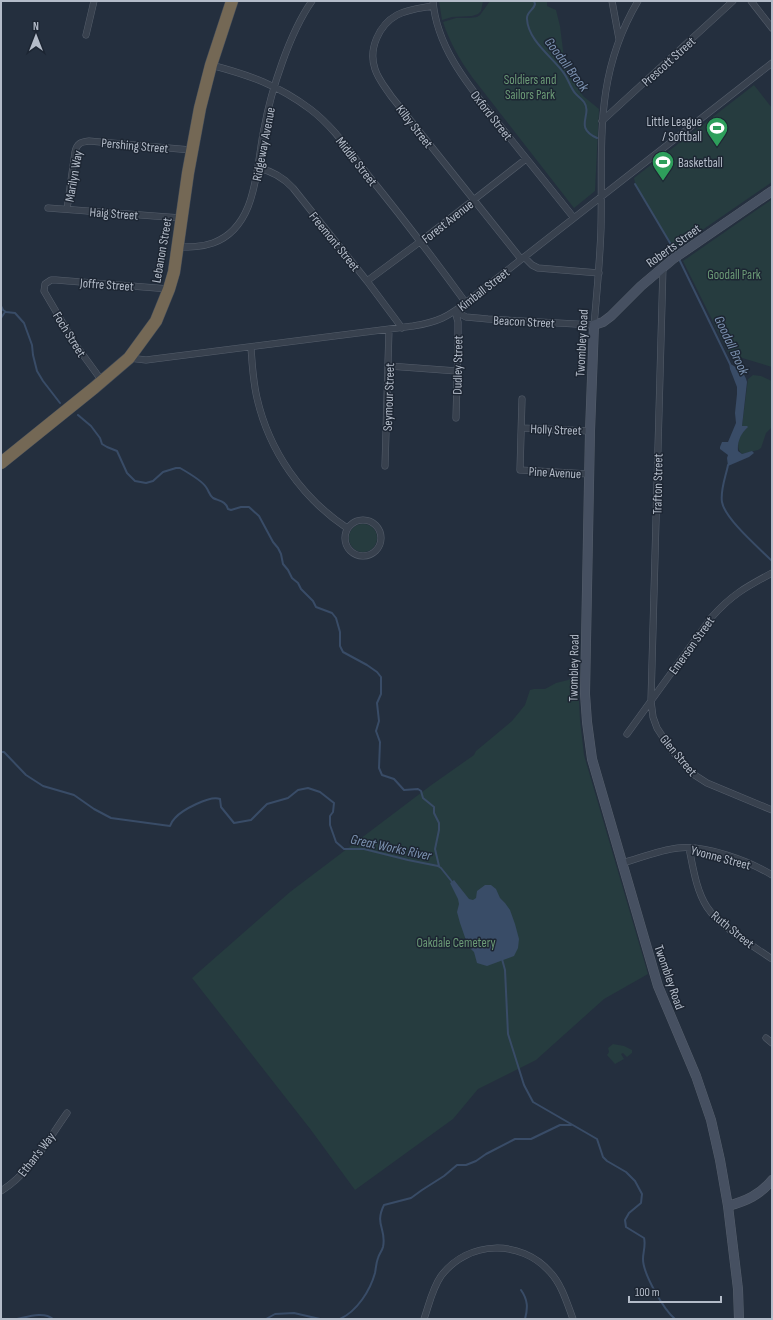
<svg xmlns="http://www.w3.org/2000/svg" width="773" height="1320" font-family="'Sofia Sans Condensed',sans-serif">
  <style>
    .green { fill: #263c3f }
    .water { fill: #394c67 }
    .lines { fill: none; stroke-linecap: round; stroke-linejoin: round }
    .stream { stroke: #394c67; stroke-width: 2 }
    .street-casing { stroke: #565f6c; stroke-width: 7 }
    .secondary-casing { stroke: #565f6c; stroke-width: 10 }
    .highway-casing { stroke: #434c59; stroke-width: 13 }
    .street { stroke: #38414e; stroke-width: 6 }
    .secondary { stroke: #465061; stroke-width: 9 }
    .highway { stroke: #746855; stroke-width: 12 }
    .labels { text-anchor: middle; stroke-width: 3; stroke-linejoin: round; paint-order: stroke }
    .street-label { font-size: 13px; fill: #b4bcc9; stroke: #1d2633 }
    .park-label { font-size: 13px; fill: #6b9a76; stroke: #1d2633 }
    .poi-label { font-size: 13px; fill: #b4bcc9; stroke: #1d2633; text-anchor: end }
    .water-label { font-size: 14px; font-style: italic; fill: #7c92b1; stroke: #1d2633 }
  </style>
  <rect width="100%" height="100%" fill="#242f3e"/>
  <!-- green -->
  <path class="green" d="M439 1H483L481 11 478 14 472 16 452 17 442 20Z
    M490 1H547V6L556 10 560 26 565 66 583 96 599 109 595 191 574 208 472 77C460 60 450 43 443 22L456 18H469L477 17 480 15Z
    M754 85 772 108V182L682 244 674 248 636 187 634 178Z
    M771 200 772 202V367L729 354 683 261Z
    M753 375 761 376 772 381V427L766 433 761 448 758 450 742 454C734 447 740 433 747 428L745 426H742L748 379Z
    M349 538a14 14 0 1 1 28 0a14 14 0 1 1-28 0Z
    M577 676 580 677 578 682 580 720 584 755 648 974 604 999 536 1060 478 1089 453 1119 355 1190 311 1130 192 978 290 892 430 786 474 755 476 751 512 721 525 705 530 690 534 689H545L556 683 568 680Z
    M613 1044 624 1046 632 1050V1053L627 1057 623 1053 621 1054 624 1059 615 1064 607 1055 609 1052 608 1048Z"/>
  <!-- water -->
  <path class="water" d="M729 363C737 368 745 372 747 382L742 426H747L748 427C741 433 737 442 738 451L742 454 752 451 754 453 749 457 728 466 727 458 728 455 720 449V447L722 442H728L736 423 735 413 737 394V387L730 369Z
    M454 880 469 899 473 900 476 898 477 891 485 885H491L496 889 500 898 505 903 510 910 515 924 519 939 518 948 514 956 487 966 477 963 474 952 468 946 460 923 457 912 459 904 458 899 450 883Z"/>
  <g class="lines">
    <!-- stream -->
    <path class="stream" d="M534 1 535 4C534 10 526 12 527 19 528 40 551 56 563 72 568 78 570 87 575 93 577 96 581 98 584 102 593 115 573 127 597 138
      M635 184 676 253
      M679 259 730 364
      M1 306 3 310 6 312 15 313 24 323 32 345 33 355 37 371 43 381 60 403
      M1 318 5 312
      M78 415 91 426 100 438 102 444 107 447 117 451 127 473 135 481 146 483 153 481 163 472 176 468H180C187 472 202 481 206 487 209 491 209 495 213 498 219 501 226 501 228 509L231 510 241 507H249L259 516 273 542 278 548 281 554 283 564 288 570 292 578 298 583 301 589 313 601 316 607 332 613 336 618 340 632V646L343 652 367 665 377 672 381 677V694L377 703 379 721 376 731 380 742 379 768 382 775 394 779 404 790 418 789 421 791 423 798 434 807V813L439 823V830L435 849 439 866
      M728 465C726 476 720 490 722 502 725 519 759 548 772 561
      M1 752H4L26 775 43 786 74 795 94 809 111 818 170 826C171 823 173 820 175 818 182 810 210 795 220 799L221 807 234 823 251 820 267 804 288 798 298 790 308 788 320 792 334 803 333 812 330 816V825L336 842 344 849H364L408 860 438 866 441 868 453 883
      M502 959 505 970 508 1034 524 1085 533 1102 597 1139 603 1157 607 1161 626 1172 635 1181 642 1194 641 1203 629 1213 625 1220 626 1227 644 1238C646 1245 643 1252 643 1259 643 1274 664 1310 675 1319
      M521 1290C528 1300 528 1308 525 1319
      M17 1319C27 1317 44 1311 53 1319
      M266 1319 275 1314 294 1313 320 1319
      M340 1319C357 1311 370 1291 375 1273 376 1268 376 1263 378 1258 379 1254 382 1251 383 1247 387 1229 374 1225 384 1205L411 1198 422 1190 444 1176 457 1165H466L476 1161 486 1154 515 1139H531L560 1125H571"/>
    <!-- street casing -->
    <g class="street-casing">
      <path id="street" d="M433 1C437 52 475 93 505 132 528 161 551 189 574 218
        M612 1 619 39
        M751 1 772 28
        M433 6C421 8 408 9 397 15 379 25 368 49 375 69 378 79 385 87 391 96L521 259
        M86 35 94 1
        M211 65C249 75 278 85 310 109 334 127 350 152 368 175 402 217 434 259 466 303
        M602 121 733 1
        M258 168C272 171 283 177 293 188L367 281 402 328
        M48 208 181 218
        M67 209 75 152C77 143 81 142 89 141L191 150
        M177 247C190 247 202 247 213 243 258 227 256 166 264 129 271 90 290 32 312 1
        M524 257 532 265 538 268 599 273
        M663 267 651 701 653 717 657 728 672 751 693 774 707 783 772 810
        M367 281 421 241 526 159
        M455 311 466 317 488 319 594 325C597 292 600 260 601 228 603 144 593 77 638 1
        M455 311 458 322V344L456 418
        M251 347C252 364 253 381 257 398 269 451 302 498 347 528
        M129 358 146 360 413 326C438 322 448 317 468 301L772 63
        M389 366 457 371
        M102 381 75 344 44 291 45 284 51 280H56L169 289
        M522 399 520 470 589 474
        M522 428 590 431
        M385 466 389 329
        M345 538a18 18 0 1 1 36 0a18 18 0 1 1-36 0Z
        M627 734 711 618C731 595 746 587 772 573
        M689 848C693 867 696 890 707 907 720 927 752 945 772 959
        M622 863C640 858 660 850 678 848 706 845 749 861 772 875
        M766 1038 772 1043
        M1 1191C30 1173 48 1140 67 1113
        M424 1319C429 1305 432 1289 441 1276 468 1240 521 1239 550 1272 562 1285 567 1303 573 1319"/>
    </g>
    <!-- secondary casing -->
    <g class="secondary-casing">
      <path id="secondary" d="M728 1206C746 1201 760 1195 772 1180
        M739 1319 738 1289 728 1206 720 1160 711 1120 696 1076 658 986 592 759 587 722 585 694 590 431 594 325 603 322 611 316 641 286 673 259 772 191"/>
    </g>
    <!-- highway casing -->
    <g class="highway-casing">
      <path id="highway" d="M1 463 94 388 129 358 156 321 169 289 174 272 188 173 200 108 211 65 232 1"/>
    </g>
    <!-- street -->
    <use href="#street" class="street"/>
    <!-- secondary -->
    <use href="#secondary" class="secondary"/>
    <!-- highway -->
    <use href="#highway" class="highway"/>
  </g>
  <!-- icons -->
  <defs>
    <g id="stadium-pin" transform="scale(1.15)"><path d="M0 17L-7.5 6A9.5 9.5 0 1 1 7.5 6Z" fill="#2e9e5b" stroke="#1d2633"/><path d="M0-5a6.5 5 0 1 0 0 10a6.5 5 0 1 0 0-10ZM-3.5-1.8h7v3.6h-7Z" fill="#fff"/></g>
  </defs>
  <g fill-rule="evenodd">
    <use href="#stadium-pin" x="717" y="128"/>
    <use href="#stadium-pin" x="663" y="162"/>
  </g>
  <g class="labels">
    <!-- street labels -->
    <g class="street-label">
      <text transform="translate(668 61) rotate(-42)" y="5">Prescott Street</text>
      <text transform="translate(492 115) rotate(52)" y="5">Oxford Street</text>
      <text transform="translate(415 126) rotate(52)" y="5">Kilby Street</text>
      <text transform="translate(263 144) rotate(-79)" y="5">Ridgeway Avenue</text>
      <text transform="translate(135 145) rotate(5)" y="5">Pershing Street</text>
      <text transform="translate(357 161) rotate(52)" y="5">Middle Street</text>
      <text transform="translate(73 176) rotate(-80)" y="5">Marilyn Way</text>
      <text transform="translate(114 213) rotate(4)" y="5">Haig Street</text>
      <text transform="translate(447 221) rotate(-38)" y="5">Forest Avenue</text>
      <text transform="translate(335 241) rotate(51)" y="5">Freemont Street</text>
      <text transform="translate(673 245) rotate(-36)" y="5">Roberts Street</text>
      <text transform="translate(161 250) rotate(-80)" y="5">Lebanon Street</text>
      <text transform="translate(107 284) rotate(4)" y="5">Joffre Street</text>
      <text transform="translate(483 289) rotate(-38)" y="5">Kimball Street</text>
      <text transform="translate(524 321) rotate(3)" y="5">Beacon Street</text>
      <text transform="translate(70 334) rotate(58)" y="5">Foch Street</text>
      <text transform="translate(581 343) rotate(-87)" y="5">Twombley Road</text>
      <text transform="translate(457 365) rotate(-89)" y="5">Dudley Street</text>
      <text transform="translate(388 397) rotate(-88)" y="5">Seymour Street</text>
      <text transform="translate(556 429) rotate(2)" y="5">Holly Street</text>
      <text transform="translate(555 472) rotate(3)" y="5">Pine Avenue</text>
      <text transform="translate(657 484) rotate(-89)" y="5">Trafton Street</text>
      <text transform="translate(691 645) rotate(-54)" y="5">Emerson Street</text>
      <text transform="translate(573 668) rotate(-89)" y="5">Twombley Road</text>
      <text transform="translate(679 755) rotate(50)" y="5">Glen Street</text>
      <text transform="translate(721 857) rotate(15)" y="5">Yvonne Street</text>
      <text transform="translate(733 929) rotate(39)" y="5">Ruth Street</text>
      <text transform="translate(670 977) rotate(71)" y="5">Twombley Road</text>
      <text transform="translate(36 1154) rotate(-52)" y="5">Ethan's Way</text>
    </g>
    <!-- park labels -->
    <g class="park-label">
      <text x="530" y="84">Soldiers and<tspan x="530" dy="15">Sailors Park</tspan></text>
      <text x="734" y="279">Goodall Park</text>
      <text x="456" y="947">Oakdale Cemetery</text>
    </g>
    <!-- poi labels -->
    <g class="poi-label">
      <text x="702" y="126">Little League<tspan x="702" dy="15">/ Softball</tspan></text>
      <text x="678" y="167" text-anchor="start">Basketball</text>
    </g>
    <!-- water labels -->
    <g class="water-label">
      <text transform="translate(567 64) rotate(53)" y="5">Goodall Brook</text>
      <text transform="translate(732 345) rotate(65)" y="5">Goodall Brook</text>
      <text transform="translate(391 847) rotate(12)" y="5">Great Works River</text>
    </g>
  </g>
  <!-- border -->
  <rect width="773" height="1320" fill="none" stroke="#b4bcc9" stroke-width="4"/>
  <!-- north arrow -->
  <g transform="translate(36 36)" stroke="#1d2633" stroke-width="3" paint-order="stroke">
  <path d="M0-3L7 15L0 10L-7 15Z" fill="#b4bcc9"/>
  <text y="-6" font-size="11" font-weight="bold" text-anchor="middle" fill="#b4bcc9">N</text>
  </g>
  <!-- scale -->
  <path d="M629 1296v6h92v-6" fill="none" stroke="#b4bcc9" stroke-width="2"/>
  <text x="635" y="1296" font-size="12" fill="#b4bcc9" stroke="#1d2633" stroke-width="3" paint-order="stroke">100 m</text>
</svg>
